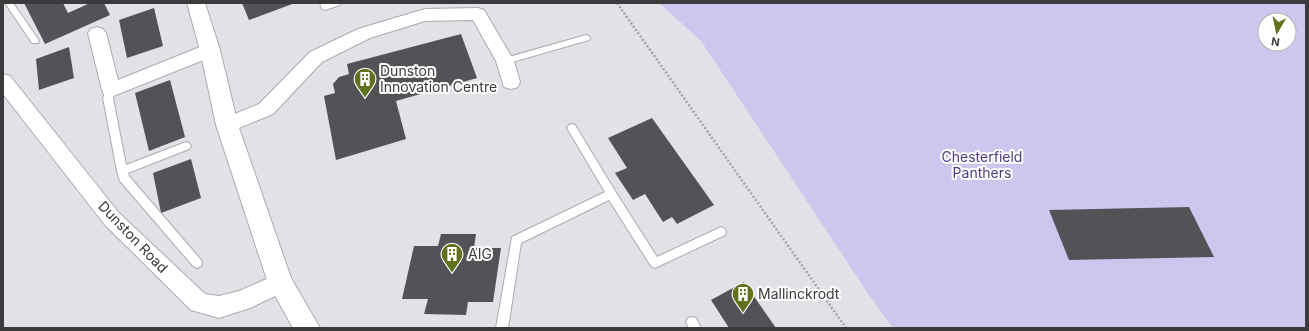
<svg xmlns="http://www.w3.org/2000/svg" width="1309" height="331" font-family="Inter,sans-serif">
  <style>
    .green { fill: #cdc7ef; fill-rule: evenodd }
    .building { fill: #535257 }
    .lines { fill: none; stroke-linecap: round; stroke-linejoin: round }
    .service-casing { stroke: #abaaaf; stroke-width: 2 }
    .minor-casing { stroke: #abaaaf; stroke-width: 2 }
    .secondary-casing { stroke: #abaaaf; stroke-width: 2 }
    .path { stroke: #a5a4a9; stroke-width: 2.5; stroke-dasharray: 2 2; stroke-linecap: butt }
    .service { fill: #fff; fill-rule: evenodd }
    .minor { fill: #fff; fill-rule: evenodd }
    .secondary { fill: #fff; fill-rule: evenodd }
    .labels { text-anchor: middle; stroke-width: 4; stroke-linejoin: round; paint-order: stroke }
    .poi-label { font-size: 14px; fill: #3b3a3d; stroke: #fff; text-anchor: start }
    .park-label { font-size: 14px; fill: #4f3b85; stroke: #fff }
    .street-label { font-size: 14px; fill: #3b3a3d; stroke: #fff }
  </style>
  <rect width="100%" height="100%" fill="#e2e1e7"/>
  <!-- green -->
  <path class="green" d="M659 3H1306V328H893L869 295 701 41ZM1265 20H1289V44H1265Z"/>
  <!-- building -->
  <path class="building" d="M24 3H63L68 13 90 3H104L110 15 45 44Z
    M242 3H295L249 20Z
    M154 8 163 46 127 58 119 20Z
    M461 34 477 78 396 101 406 139 336 160 324 96 335 93 333 84 339 77 349 74 347 64Z
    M69 47 74 78 39 90 36 59Z
    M170 80 185 137 149 151 135 93Z
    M652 118 714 205 677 224 672 217 663 222 645 194 633 200 615 173 627 168 608 138Z
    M191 159 201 198 161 213 153 173Z
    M1189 207 1214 257 1069 260 1049 210Z
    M441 234H476L474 248H501L493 302H468L466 315 424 314 428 299H402L414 246H438Z
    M744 282 776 328H729L711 300Z"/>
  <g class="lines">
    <!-- service casing -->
    <g class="service-casing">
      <path id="service" d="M5 3H13L38 39 39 41 38 43H32Z
        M320 3H341L340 5 325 10 322 9Z
        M586 35 589 36 590 38 589 40 505 64 500 61 505 58Z
        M111 86 116 90 113 98 126 165 186 142 189 143 191 146 189 149 128 173 129 176 201 260 202 263 201 266 197 268 193 266 120 181 117 171 103 98 108 87Z
        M572 124 575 125 615 191 657 257 721 227 725 229 726 232 725 235 655 268 651 266 609 200 521 243 508 328H496L512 237 605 192 567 128 569 125Z
        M692 317 696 318 701 328H689L686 322 688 318Z"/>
    </g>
    <!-- minor casing -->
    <g class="minor-casing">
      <path id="minor" d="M478 8 484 10 514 61 520 82 518 87 511 89 504 87 496 61 473 20 425 21 370 38 322 62 273 114 227 133 220 130 217 125 220 120 259 104 310 52 358 29 425 9Z
        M97 27 103 29 106 33 118 80 210 43 216 45 219 50 216 55 111 97 104 95 102 90 88 33 91 29Z
        M3 74 10 76 119 213 205 294 219 296 239 291 280 273 288 276 291 283 288 290 250 308 219 318 191 310 105 225 3 94Z"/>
    </g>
    <!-- secondary casing -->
    <g class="secondary-casing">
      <path id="secondary" d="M187 3H205L220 50 238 125 291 278 320 328H293L268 283 216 125 200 50Z"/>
    </g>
    <!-- path -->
    <path class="path" d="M617 3 846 328"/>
    <!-- service -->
    <use href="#service" class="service"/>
    <!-- minor -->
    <use href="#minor" class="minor"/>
    <!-- secondary -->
    <use href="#secondary" class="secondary"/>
  </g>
  <!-- icons -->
  <defs>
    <g id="building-pin" transform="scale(1.15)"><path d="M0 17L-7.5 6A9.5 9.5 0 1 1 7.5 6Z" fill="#61721f" stroke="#fff"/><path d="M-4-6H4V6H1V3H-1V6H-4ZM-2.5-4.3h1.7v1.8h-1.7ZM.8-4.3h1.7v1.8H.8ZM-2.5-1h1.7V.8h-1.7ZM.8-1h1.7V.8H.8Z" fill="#fff"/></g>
  </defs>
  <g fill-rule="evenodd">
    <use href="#building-pin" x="365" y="79"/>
    <use href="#building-pin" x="452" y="254"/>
    <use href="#building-pin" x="743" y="294"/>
  </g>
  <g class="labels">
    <!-- poi labels -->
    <g class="poi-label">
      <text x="380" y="76">Dunston<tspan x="380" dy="16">Innovation Centre</tspan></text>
      <text x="468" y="259">AIG</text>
      <text x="758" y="299">Mallinckrodt</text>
    </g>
    <!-- park labels -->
    <g class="park-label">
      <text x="982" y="162">Chesterfield<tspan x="982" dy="16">Panthers</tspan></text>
    </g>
    <!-- street labels -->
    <g class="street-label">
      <text transform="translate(133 237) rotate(46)" y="5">Dunston Road</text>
    </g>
  </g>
  <!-- border -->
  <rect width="1309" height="331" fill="none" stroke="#3b3a3d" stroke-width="8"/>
  <!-- north arrow -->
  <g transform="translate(1277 32) rotate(189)"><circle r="19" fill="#ffffff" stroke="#b1b0b1"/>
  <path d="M0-3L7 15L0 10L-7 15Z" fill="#61721f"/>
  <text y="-6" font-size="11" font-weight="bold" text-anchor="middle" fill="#3b3a3d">N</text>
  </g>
</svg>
